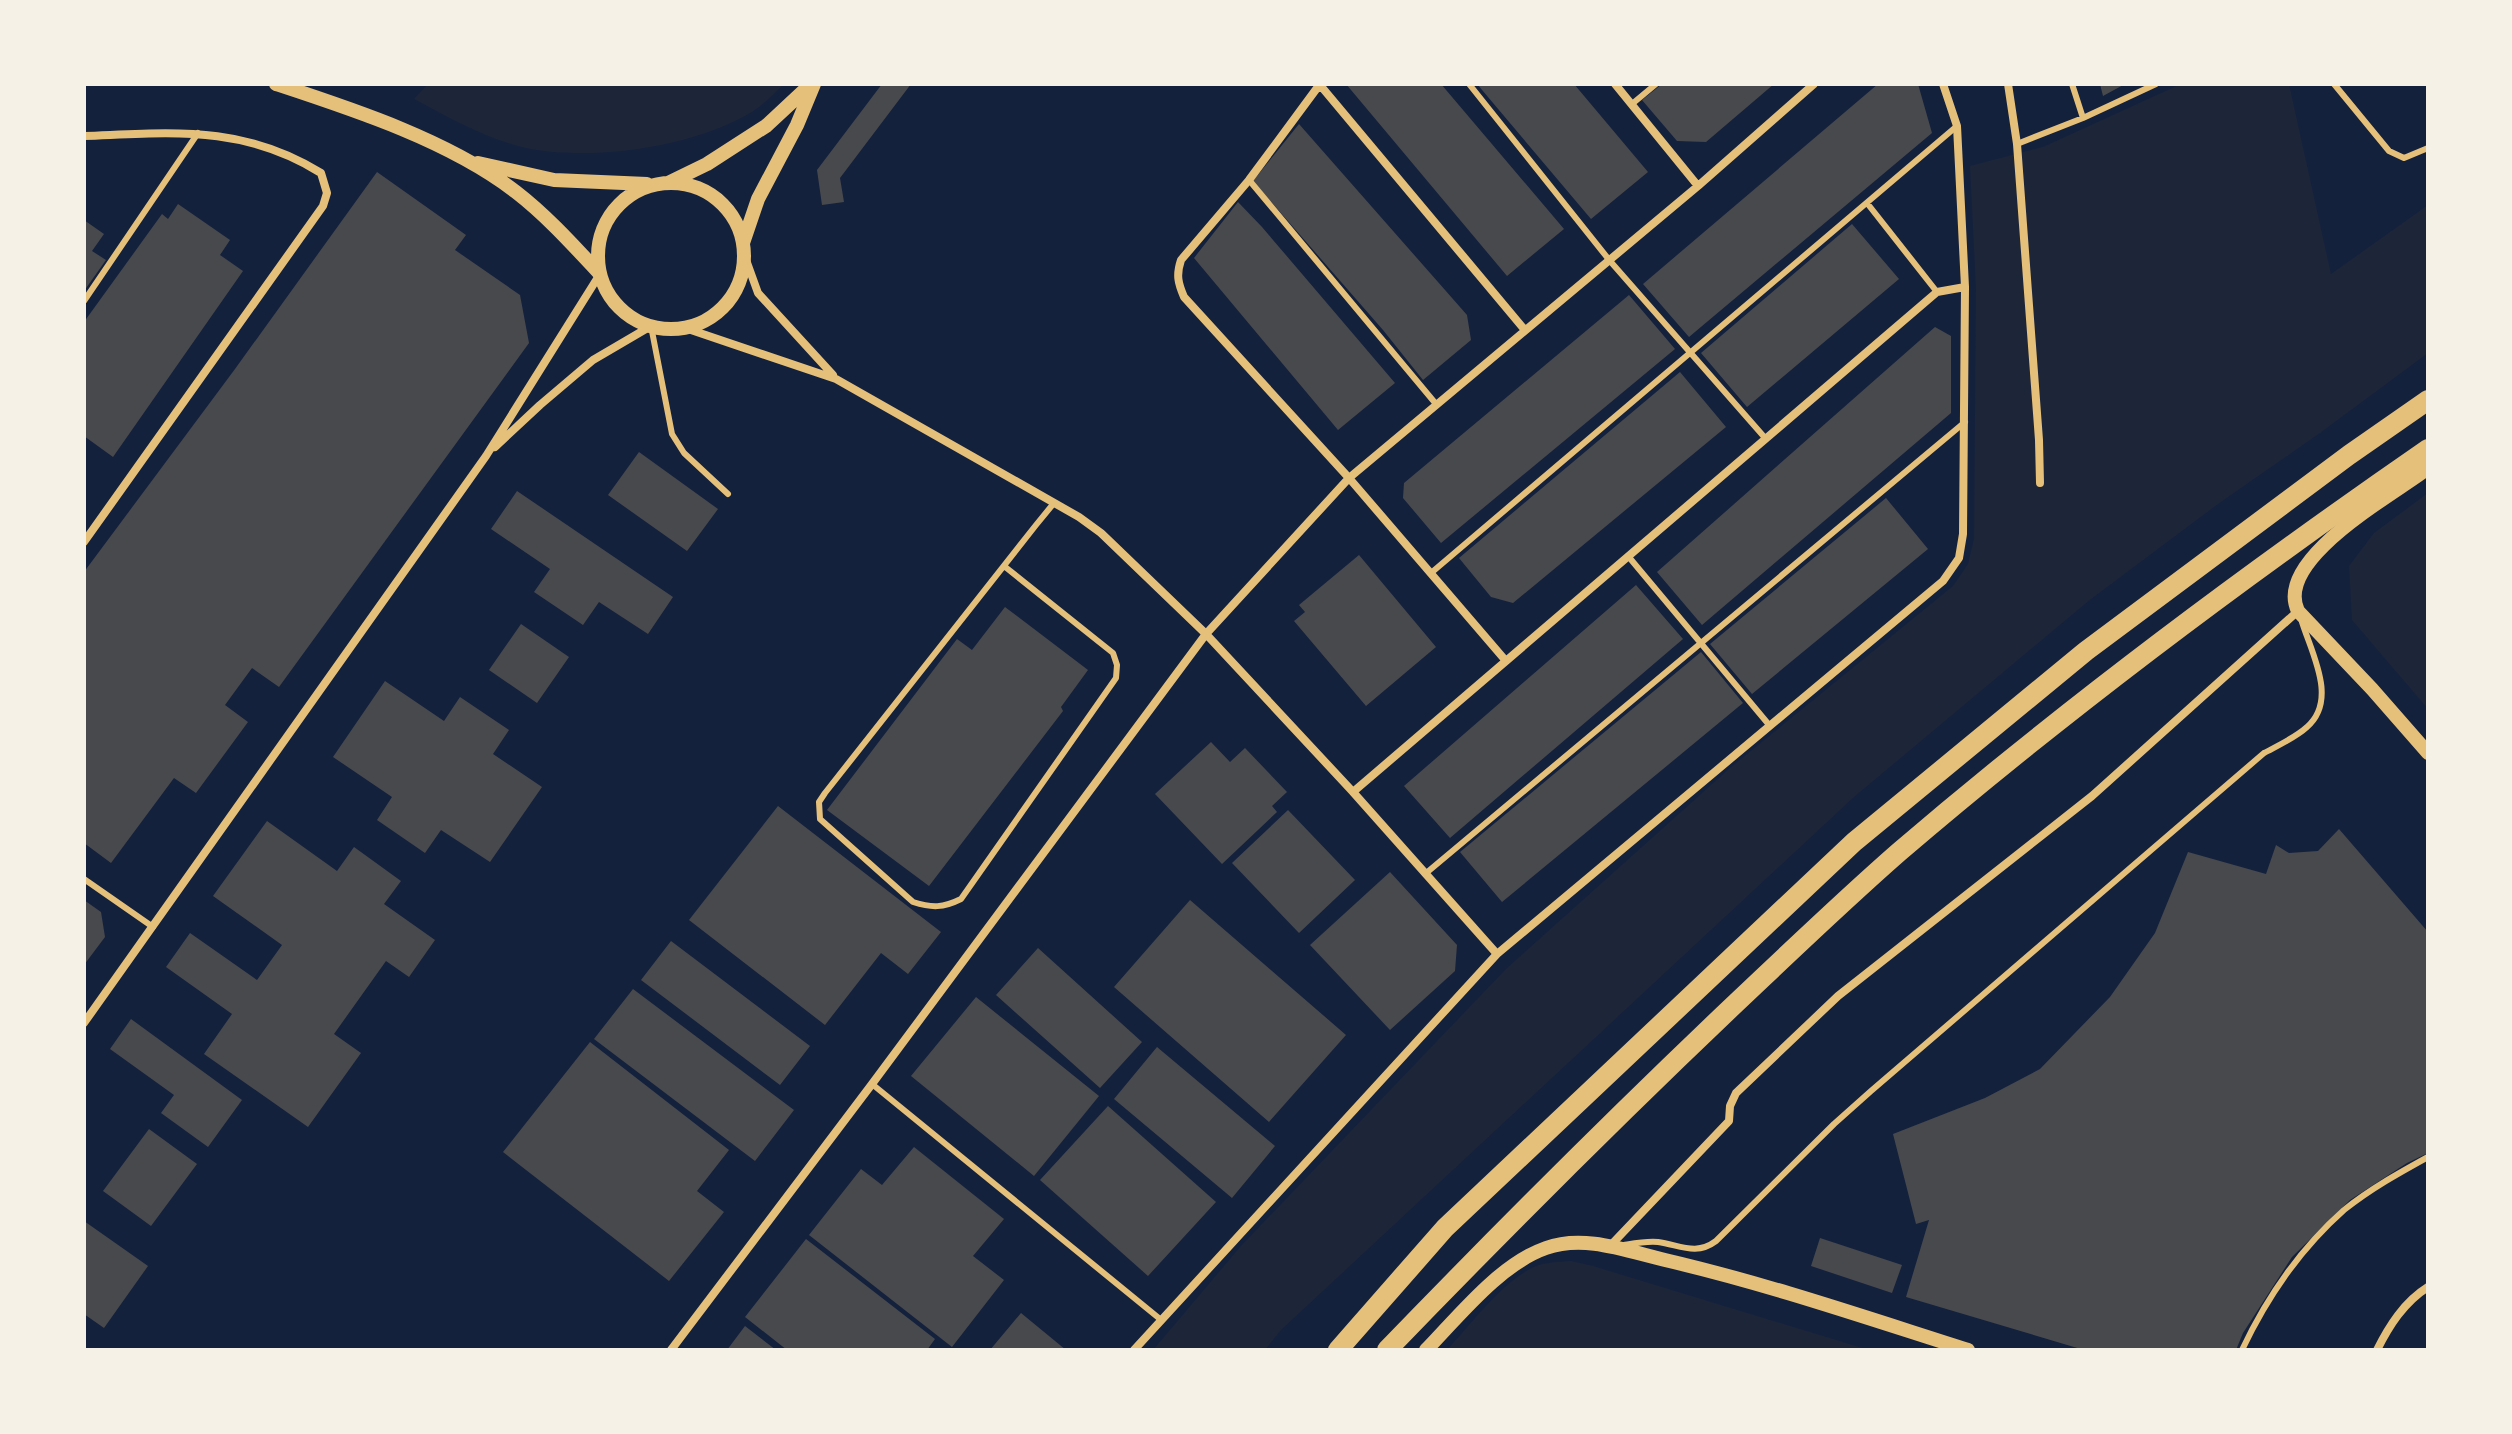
<svg xmlns="http://www.w3.org/2000/svg" width="2512" height="1434" font-family="'Varela Round',sans-serif">
  <style>
    .green { fill: #1d2539 }
    .building { fill: #48494c }
    .lines { fill: none; stroke-linecap: round; stroke-linejoin: round }
    .service { stroke: #e5c07b; stroke-width: 6 }
    .minor { stroke: #e5c07b; stroke-width: 8 }
    .tertiary { stroke: #e5c07b; stroke-width: 14 }
    .trunk { stroke: #e5c07b; stroke-width: 20 }
  </style>
  <rect width="100%" height="100%" fill="#14213d"/>
  <!-- green -->
  <path class="green" d="M428 84H784C774 94 764 104 752 112 694 147 592 162 526 148 486 139 450 118 414 99Z
    M2181 84H2289L2331 274 2428 205V353L2320 433 2218 504 2091 599 1854 797 1281 1330 1265 1350H1153L1241 1246 1506 969 1730 768 1953 586 1968 564 1974 539 1976 289 1970 166 2043 147Z
    M2428 493V709L2352 620 2349 566 2374 533Z
    M1571 1261 1593 1266 1869 1350H1447C1469 1326 1504 1280 1534 1267 1546 1262 1558 1262 1571 1261Z"/>
  <!-- building -->
  <path class="building" d="M882 84H911L840 178 844 202 822 205 817 170Z
    M1346 84H1441L1564 229 1507 276Z
    M1477 84H1574L1648 172 1591 219Z
    M1662 84H1774L1706 142 1677 141 1642 100Z
    M1878 84H1918L1932 133 1689 337 1643 284Z
    M2100 84H2125L2103 96Z
    M1299 124 1467 315 1471 340 1423 380 1383 330 1253 181Z
    M377 172 466 235 455 250 520 295 529 343 279 687 252 668 225 705 248 722 196 793 174 778 111 863 84 843V572L235 369Z
    M1238 202 1262 227 1395 383 1338 430 1194 258Z
    M178 204 230 240 220 255 243 271 113 457 84 436V322L162 214 168 219Z
    M84 220 104 234 92 251 106 260 84 291Z
    M1852 224 1899 279 1747 407 1701 353Z
    M1629 295 1675 349 1441 543 1403 498 1404 483Z
    M1935 327 1951 336V413L1702 625 1657 572Z
    M1680 372 1726 427 1513 603 1491 597 1459 558Z
    M639 452 718 509 687 551 608 495Z
    M517 491 673 597 648 634 599 602 583 625 534 592 550 569 491 529Z
    M1886 498 1928 549 1752 694 1710 644Z
    M1359 555 1436 647 1366 706 1294 621 1305 612 1299 605Z
    M1636 585 1683 639 1450 838 1404 786Z
    M1005 607 1088 670 1061 707 1063 711 929 886 827 810 957 639 972 650Z
    M521 624 569 657 537 703 489 670Z
    M1701 652 1743 703 1502 902 1460 852Z
    M385 681 444 721 460 697 509 730 493 754 542 787 490 862 441 830 425 853 377 820 392 797 333 757Z
    M1211 742 1230 762 1245 748 1287 792 1272 806 1277 812 1222 864 1155 794Z
    M778 806 941 932 908 974 881 953 825 1025 689 920Z
    M1288 810 1355 880 1299 933 1232 863Z
    M267 821 337 871 354 847 401 881 384 904 435 940 409 977 386 961 334 1034 361 1053 308 1127 204 1054 232 1014 166 967 190 933 257 980 282 945 213 896Z
    M2339 829 2428 932V1153L2407 1163 2350 1200 2292 1257 2243 1333 2236 1350H2084L1906 1297 1929 1220 1916 1224 1893 1134 1985 1098 2040 1069 2110 997 2155 933 2188 852 2266 874 2276 845 2289 853 2318 851Z
    M1390 872 1457 945 1455 971 1390 1030 1310 945Z
    M84 900 101 912 105 937 84 965Z
    M1190 900 1346 1035 1269 1122 1114 987Z
    M671 941 810 1046 780 1085 641 980Z
    M1038 948 1142 1042 1100 1088 996 995Z
    M633 989 794 1110 755 1161 594 1039Z
    M976 997 1099 1096 1034 1176 911 1076Z
    M131 1019 242 1100 208 1147 161 1113 174 1095 110 1049Z
    M590 1042 729 1150 697 1191 724 1212 669 1281 503 1152Z
    M1157 1047 1275 1146 1232 1198 1114 1099Z
    M1108 1106 1216 1202 1148 1276 1040 1180Z
    M149 1129 197 1164 151 1226 103 1191Z
    M914 1147 1004 1219 973 1256 1004 1280 952 1347 809 1235 861 1169 882 1185Z
    M84 1221 148 1266 104 1328 84 1314Z
    M1820 1238 1902 1265 1892 1293 1811 1266Z
    M806 1239 935 1339 927 1350H787L745 1317Z
    M1021 1313 1066 1350H990Z
    M745 1326 776 1350H727Z"/>
  <g class="lines">
    <!-- service -->
    <path class="service" d="M1469 84 1610 261 1766 439
      M2072 84 2083 118
      M2334 84 2389 151 2404 158 2428 148
      M1632 104 1656 84
      M2017 144 2083 118 2156 84
      M1249 180 1436 404
      M1867 203 1937 292
      M84 301 198 133
      M651 326 672 434 684 453 728 494
      M1628 556 1770 726
      M1004 566 1113 653 1117 665 1116 678 961 899C943 908 932 908 913 902L820 819 819 802 825 793 1036 525 1054 503
      M1431 573 1957 126
      M1425 874 1965 422
      M84 879 153 927
      M872 1084 1160 1319
      M1624 1245C1636 1243 1646 1241 1658 1242 1680 1245 1696 1256 1716 1241L1834 1124 1871 1091 2264 753C2277 746 2295 738 2307 727 2338 700 2312 654 2302 622
      M2242 1350C2267 1297 2300 1249 2344 1210 2370 1189 2399 1173 2428 1157"/>
    <!-- minor -->
    <path class="minor" d="M1320 84 1249 180 1181 260C1176 275 1178 283 1184 297L1349 478 1506 661
      M1615 84 1698 186
      M2008 84 2017 144 2039 440 2040 483
      M1320 85 1524 329
      M84 136C171 133 242 124 321 173L327 193 323 206 84 542
      M745 257 758 293 833 375
      M685 328 836 379 1079 517 1101 533 1206 634 1353 792 1497 954
      M495 447 540 405 593 360 651 326
      M1353 792 1937 292 1965 287
      M84 1023 486 456 600 274
      M1610 1246 1729 1121 1730 1106 1736 1093 1838 996 2092 796 2298 611
      M671 1350 872 1084 1206 634 1349 478 1698 186 1814 84
      M1134 1350 1497 954 1943 581 1959 558 1963 534 1965 287 1957 126 1943 84
      M2377 1350C2389 1326 2404 1302 2428 1287"/>
    <!-- tertiary -->
    <path class="tertiary" d="M276 84C355 110 450 141 516 192 547 216 573 245 600 274
      M478 163 554 180 647 184
      M668 183 707 164 766 126 808 87H812
      M598 256a73 73 0 1 1 146 0a73 73 0 1 1-146 0Z
      M743 243 758 199 797 125 814 84
      M2428 468C2395 494 2273 559 2298 611L2372 689 2428 753
      M1426 1350C1459 1316 1500 1264 1546 1248 1584 1234 1627 1251 1665 1260 1768 1284 1867 1318 1968 1350"/>
    <!-- trunk -->
    <path class="trunk" d="M1338 1350 1445 1228 1854 842 2086 651 2349 455 2428 400
      M1387 1350C1501 1232 1617 1116 1736 1003 1790 952 1843 901 1899 852 2066 709 2247 574 2428 449"/>
  </g>
  <!-- border -->
  <rect width="2512" height="1434" fill="none" stroke="#f6f1e7" stroke-width="172"/>
</svg>
